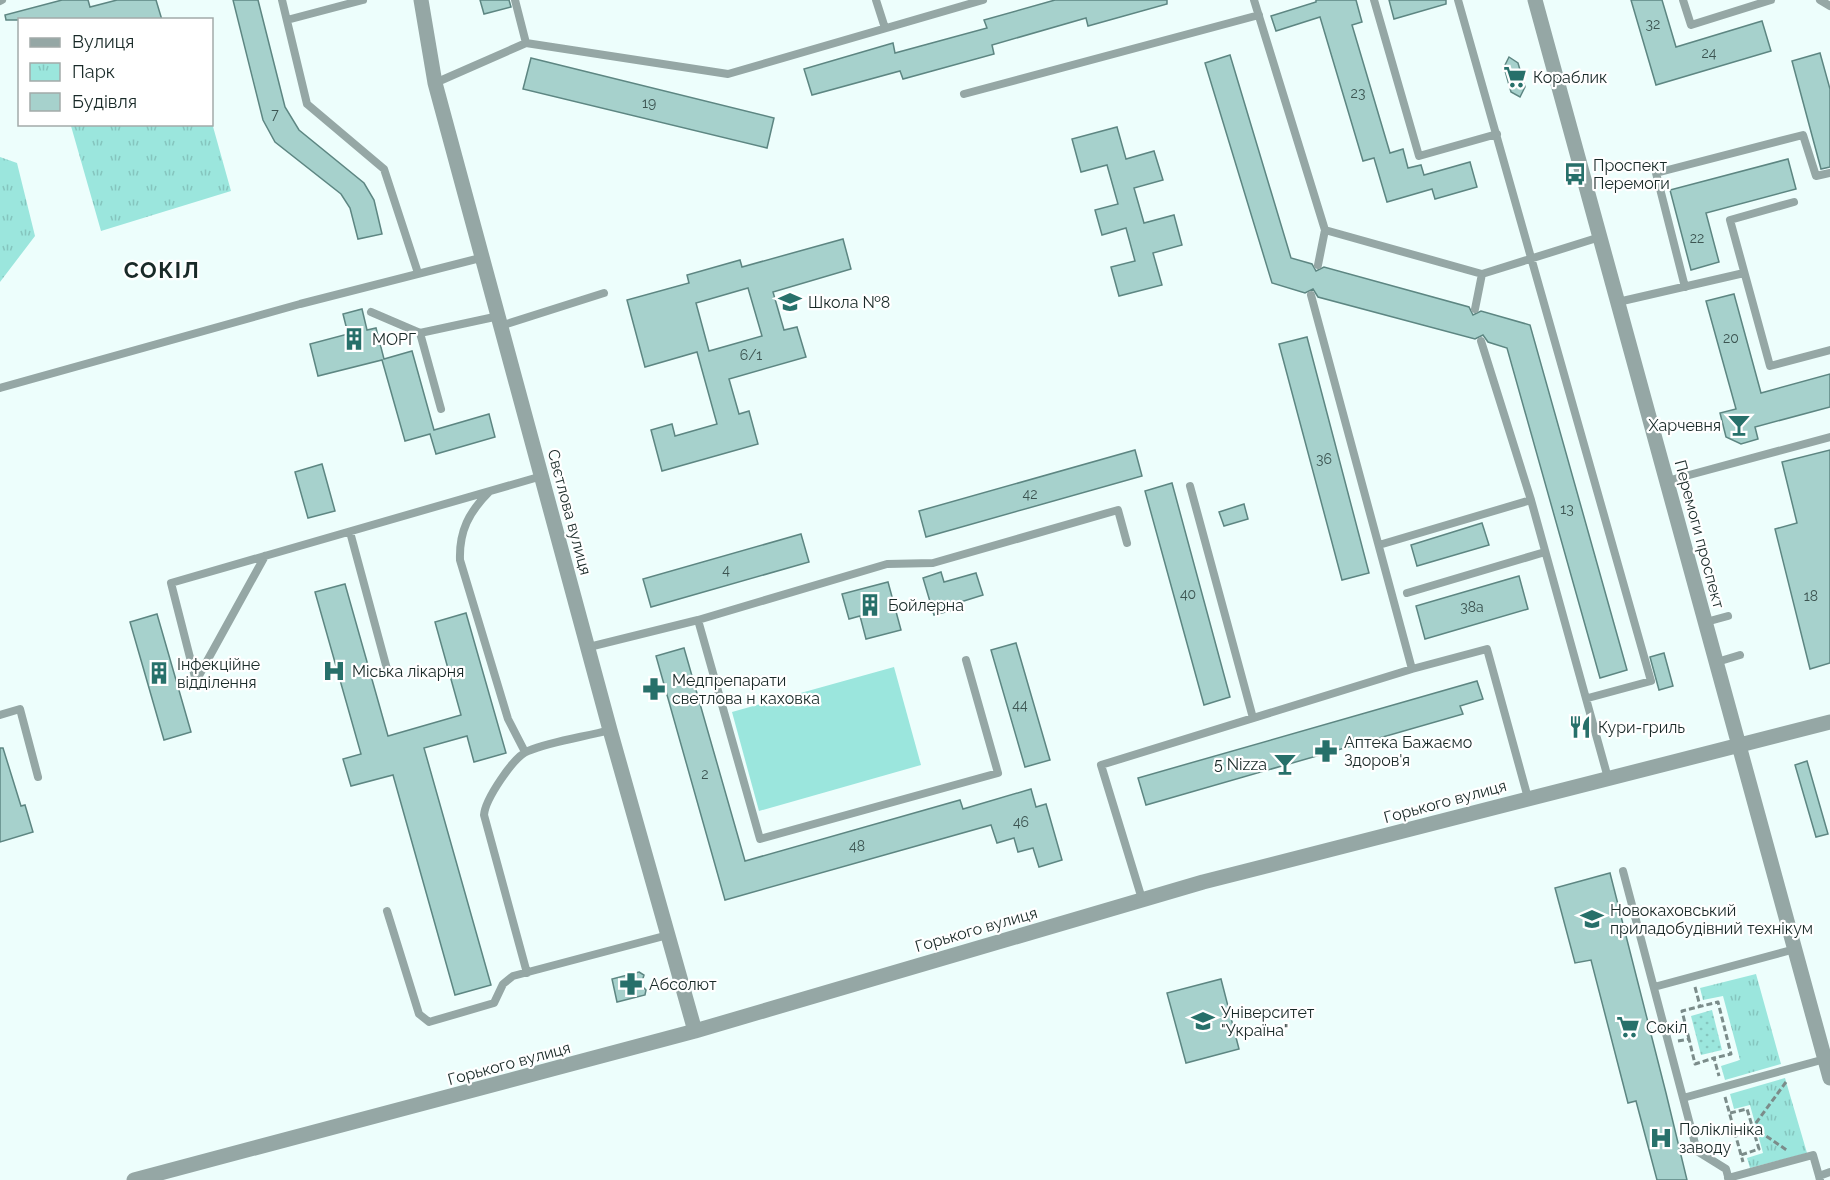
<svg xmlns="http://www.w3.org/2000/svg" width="1830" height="1180" font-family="Raleway,sans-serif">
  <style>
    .grass { fill: url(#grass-dots) }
    .park { fill: url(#park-tufts) }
    .pitch { fill: #9be6dd }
    .building { fill: #a6d1cc; stroke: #5d8682; stroke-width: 1.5; fill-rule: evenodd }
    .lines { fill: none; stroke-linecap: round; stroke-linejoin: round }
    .path { stroke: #7b8c8a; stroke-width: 3; stroke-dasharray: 6 3; stroke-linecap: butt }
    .service { stroke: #95a7a5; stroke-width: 8 }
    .minor { stroke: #95a7a5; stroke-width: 15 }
    .labels { text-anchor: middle; stroke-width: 4.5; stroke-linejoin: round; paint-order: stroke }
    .number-label { font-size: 14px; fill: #3c5451 }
    .poi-label { font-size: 16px; fill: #192a28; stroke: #fff; text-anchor: start }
    .street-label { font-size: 16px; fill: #192a28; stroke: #fff }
    .district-label { font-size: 22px; font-weight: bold; letter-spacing: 1.5px; fill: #192a28; stroke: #fff }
  </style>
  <defs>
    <pattern id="grass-dots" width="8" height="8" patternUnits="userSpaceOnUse" patternTransform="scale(1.5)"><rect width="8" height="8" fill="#9be6dd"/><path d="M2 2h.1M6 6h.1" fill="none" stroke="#85c5be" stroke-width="1.8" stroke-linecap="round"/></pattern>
    <pattern id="park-tufts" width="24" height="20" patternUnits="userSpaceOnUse" patternTransform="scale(1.5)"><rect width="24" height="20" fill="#9be6dd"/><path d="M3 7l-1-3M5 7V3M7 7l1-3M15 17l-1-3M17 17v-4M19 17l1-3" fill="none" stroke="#85c5be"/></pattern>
  </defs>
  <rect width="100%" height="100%" fill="#edfefc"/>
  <!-- grass -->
  <path class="grass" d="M1712 1010 1722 1050 1701 1055 1691 1016Z"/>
  <!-- park -->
  <path class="park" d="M212 123 231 191 101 231 71 126Z
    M0 157 17 163 35 236 0 282Z
    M1756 974 1781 1064 1725 1080 1721 1066 1740 1060 1723 996 1703 1000 1700 988Z
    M1785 1078 1807 1153 1750 1168 1747 1158 1763 1153 1750 1105 1734 1109 1730 1094Z"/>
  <!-- pitch -->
  <path class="pitch" d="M894 667 921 765 759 811 732 712Z"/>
  <!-- building -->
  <path class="building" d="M62 0H88L90 7 117 0H156L162 20H6L5 15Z
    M233 0H258L285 107 299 130 364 183 374 200 382 234 358 239 350 208 341 194 275 142 263 120Z
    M480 0H509L511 7 484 14Z
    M1055 0H1167V4L1088 26 1086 18 992 45 994 54 903 79 900 71 812 95 804 69 893 43 895 53 987 28 984 20Z
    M1316 0H1356L1362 22 1352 25 1390 153 1403 149 1408 168 1421 165 1424 175 1470 162 1477 187 1435 199 1432 189 1387 202 1374 158 1363 161 1320 17 1276 31 1271 16 1316 2Z
    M1389 0H1446V4L1394 19Z
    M1631 0H1662L1676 47 1762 21 1771 51 1656 85Z
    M1820 53 1830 89V167L1821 169 1792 61Z
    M1230 55 1291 258 1312 264 1316 271 1324 267 1469 307 1473 315 1481 311 1530 325 1627 670 1600 678 1507 348 1488 342 1483 335 1475 339 1318 297 1313 289 1305 293 1272 283 1205 63Z
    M1509 57 1518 63 1525 87 1520 97 1511 92 1504 67Z
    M531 58 774 118 767 148 523 89Z
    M1117 127 1126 159 1154 151 1163 180 1134 188 1144 223 1174 215 1182 245 1153 253 1162 285 1119 296 1111 267 1135 261 1126 228 1102 235 1095 210 1118 204 1107 165 1081 172 1072 139Z
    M1788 159 1796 189 1706 213 1719 262 1691 270 1670 190Z
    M843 239 851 269 773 292 784 330 797 327 806 357 729 379 739 414 749 411 758 444 662 471 651 430 672 424 675 436 717 424 697 352 645 367 627 300 689 283 687 275 740 260 742 267ZM748 288 762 336 709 351 696 303Z
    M1734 294 1761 393 1830 374V407L1755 427 1758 439 1741 444 1726 437 1720 413 1736 409 1706 301Z
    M362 309 367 330 376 328 384 359 412 351 434 430 489 414 495 437 436 454 430 434 405 441 382 360 318 376 310 344 348 334 343 314Z
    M1307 337 1369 573 1342 580 1279 344Z
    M1135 450 1142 476 926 537 919 511Z
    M1830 450V663L1810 669 1775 529 1797 523 1782 462Z
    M322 464 335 511 308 518 295 472Z
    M1172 483 1230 697 1204 705 1145 491Z
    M1244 504 1248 519 1224 526 1219 512Z
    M1482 523 1489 545 1417 566 1411 545Z
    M801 534 809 562 651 607 643 579Z
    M941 572 944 582 976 573 983 595 951 605 953 610 934 615 923 578Z
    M1519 576 1528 609 1425 639 1416 606Z
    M888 582 901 630 866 639 860 616 849 619 842 594Z
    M345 584 388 736 461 715 435 622 466 613 506 753 474 762 467 736 424 748 491 985 455 995 393 775 351 786 343 759 361 754 315 592Z
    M157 614 191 732 164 740 130 622Z
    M1016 643 1050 760 1025 767 991 650Z
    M684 648 745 861 960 800 963 809 1031 789 1036 807 1046 804 1062 860 1039 867 1033 848 1018 852 1014 838 997 843 991 825 725 900 656 656Z
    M1664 653 1673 686 1659 690 1650 657Z
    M1477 681 1483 699 1460 706 1463 714 1146 805 1138 778Z
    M0 748H3L21 806 25 805 33 832 0 842Z
    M1807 761 1828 834 1816 837 1795 765Z
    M1610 873 1666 1093 1687 1180H1657L1636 1101 1628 1103 1591 960 1575 963 1555 888Z
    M639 972 644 975 641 985 646 990 645 995 617 1002 612 979Z
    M1221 979 1239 1049 1186 1063 1167 993Z"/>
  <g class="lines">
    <!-- path -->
    <path class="path" d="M1695 987 1700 1006
      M1689 1039 1682 1011 1718 1002 1731 1054 1714 1058
      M1678 1041 1689 1039 1695 1064 1714 1058 1719 1076
      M1786 1082 1753 1127 1788 1151
      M1725 1097 1743 1162
      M1730 1113 1747 1109 1759 1149 1741 1155"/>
    <!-- service -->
    <path class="service" d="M282 0 307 104 384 169 418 273
      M515 0 526 43
      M876 0 885 28
      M1254 0 1325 230 1482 274 1600 237
      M1374 0 1419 156 1497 134
      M1458 0 1651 681 1588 698
      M1683 0 1691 25 1771 0
      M1820 0 1830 6
      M0 1 2 0
      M287 20 363 0
      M435 83 526 43 728 74 983 0
      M964 94 1259 15
      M1794 202 1730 220 1770 366 1830 350
      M1318 265 1325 230
      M1685 287 1656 173 1803 135 1816 176 1830 173
      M1311 295 1412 669 1487 649 1528 798
      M1618 302 1744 273
      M1475 309 1482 274
      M371 312 420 333 499 316
      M500 326 604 293
      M420 333 441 409
      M1481 341 1531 500 1608 778
      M0 388 300 304 484 257
      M1667 481 1830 437
      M1190 486 1253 718
      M489 492C469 512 459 531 460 560L508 719 525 752
      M350 532 387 669
      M1379 545 1531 500
      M1407 593 1545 552
      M698 620 760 839 998 773 966 660
      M1706 622 1728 616
      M589 647 698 620 887 564 933 563 1118 510 1127 543
      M1717 662 1740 655
      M196 681 171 583 542 476
      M196 681 265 556
      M0 715 20 709 38 777
      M1623 871 1683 1098
      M1142 899 1101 765 1412 669
      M387 911 419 1014 429 1022 494 1003 503 984 513 976 668 935
      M527 973 484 815C485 800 513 757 528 751 553 741 584 737 610 730
      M1654 987 1795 949
      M1728 1178 1813 1155 1819 1176
      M1729 1180 1726 1169 1697 1151 1683 1098 1825 1059
      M1820 1180 1819 1176 1830 1172"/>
    <!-- minor -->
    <path class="minor" d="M421 0 435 83 610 730 695 1031
      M1535 0 1830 1078
      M134 1180 695 1031 1203 882 1830 722"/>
  </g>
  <!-- icons -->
  <defs>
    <g id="supermarket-bare" transform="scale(1.8)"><path d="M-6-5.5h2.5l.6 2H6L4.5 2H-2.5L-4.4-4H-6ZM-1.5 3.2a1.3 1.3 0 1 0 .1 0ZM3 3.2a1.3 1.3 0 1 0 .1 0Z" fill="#27706a" stroke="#fff" stroke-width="2.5" paint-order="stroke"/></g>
    <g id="bus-bare" transform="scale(1.8)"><path d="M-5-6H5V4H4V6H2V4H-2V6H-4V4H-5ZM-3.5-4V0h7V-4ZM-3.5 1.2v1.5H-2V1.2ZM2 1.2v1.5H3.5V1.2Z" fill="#27706a" stroke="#fff" stroke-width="2.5" paint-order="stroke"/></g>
    <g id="school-bare" transform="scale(1.8)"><path d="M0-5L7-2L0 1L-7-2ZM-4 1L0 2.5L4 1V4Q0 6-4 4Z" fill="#27706a" stroke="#fff" stroke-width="2.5" paint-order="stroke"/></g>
    <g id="building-bare" transform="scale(1.8)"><path d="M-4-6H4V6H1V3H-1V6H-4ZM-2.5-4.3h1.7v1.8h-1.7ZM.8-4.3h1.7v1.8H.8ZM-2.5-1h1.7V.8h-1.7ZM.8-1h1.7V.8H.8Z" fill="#27706a" stroke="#fff" stroke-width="2.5" paint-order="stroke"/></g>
    <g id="bar-bare" transform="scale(1.8)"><path d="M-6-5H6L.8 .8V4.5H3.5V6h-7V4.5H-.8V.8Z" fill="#27706a" stroke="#fff" stroke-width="2.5" paint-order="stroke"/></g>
    <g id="hospital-bare" transform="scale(1.8)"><path d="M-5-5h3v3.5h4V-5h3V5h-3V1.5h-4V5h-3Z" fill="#27706a" stroke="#fff" stroke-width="2.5" paint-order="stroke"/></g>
    <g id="pharmacy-bare" transform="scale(1.8)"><path d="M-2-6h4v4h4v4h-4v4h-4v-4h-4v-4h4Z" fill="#27706a" stroke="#fff" stroke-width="2.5" paint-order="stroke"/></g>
    <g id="restaurant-bare" transform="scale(1.8)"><path d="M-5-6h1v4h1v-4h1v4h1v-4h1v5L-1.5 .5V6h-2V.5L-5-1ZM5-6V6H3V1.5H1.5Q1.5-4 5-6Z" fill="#27706a" stroke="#fff" stroke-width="2.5" paint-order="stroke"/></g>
    <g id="university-bare" transform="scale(1.8)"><path d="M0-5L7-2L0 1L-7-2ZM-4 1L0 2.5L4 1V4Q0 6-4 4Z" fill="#27706a" stroke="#fff" stroke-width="2.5" paint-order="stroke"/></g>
  </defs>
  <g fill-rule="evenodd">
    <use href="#supermarket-bare" x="1515" y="77"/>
    <use href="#bus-bare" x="1575" y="174"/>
    <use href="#school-bare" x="790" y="302"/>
    <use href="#building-bare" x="354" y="339"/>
    <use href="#bar-bare" x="1739" y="425"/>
    <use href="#building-bare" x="870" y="605"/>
    <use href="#hospital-bare" x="334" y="671"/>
    <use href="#building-bare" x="159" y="673"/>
    <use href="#pharmacy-bare" x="654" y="689"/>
    <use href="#restaurant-bare" x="1580" y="727"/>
    <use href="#pharmacy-bare" x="1326" y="751"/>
    <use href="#bar-bare" x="1285" y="764"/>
    <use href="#university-bare" x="1592" y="919"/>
    <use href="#pharmacy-bare" x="631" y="984"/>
    <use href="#university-bare" x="1203" y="1021"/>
    <use href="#supermarket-bare" x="1628" y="1027"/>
    <use href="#hospital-bare" x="1661" y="1138"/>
  </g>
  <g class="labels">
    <!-- number labels -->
    <g class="number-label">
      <text x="1653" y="29">32</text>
      <text x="1709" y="58">24</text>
      <text x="1358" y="98">23</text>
      <text x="649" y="108">19</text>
      <text x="275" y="119">7</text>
      <text x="1697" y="243">22</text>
      <text x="1731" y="343">20</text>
      <text x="751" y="360">6/1</text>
      <text x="1324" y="464">36</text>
      <text x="1030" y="499">42</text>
      <text x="1567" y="514">13</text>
      <text x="726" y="575">4</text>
      <text x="1188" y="599">40</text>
      <text x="1811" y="601">18</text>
      <text x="1472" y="612">38а</text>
      <text x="1020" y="710">44</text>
      <text x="705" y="779">2</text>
      <text x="1021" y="827">46</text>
      <text x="857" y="851">48</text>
    </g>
    <!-- poi labels -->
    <g class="poi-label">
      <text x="1533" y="83">Кораблик</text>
      <text x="1593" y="171">Проспект<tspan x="1593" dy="18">Перемоги</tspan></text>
      <text x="808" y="308">Школа №8</text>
      <text x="372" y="345">МОРГ</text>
      <text x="1721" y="431" text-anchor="end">Харчевня</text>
      <text x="888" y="611">Бойлерна</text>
      <text x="177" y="670">Інфекційне<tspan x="177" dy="18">відділення</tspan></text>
      <text x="352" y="677">Міська лікарня</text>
      <text x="672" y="686">Медпрепарати<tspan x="672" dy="18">светлова н каховка</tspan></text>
      <text x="1598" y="733">Кури-гриль</text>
      <text x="1344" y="748">Аптека Бажаємо<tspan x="1344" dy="18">Здоров'я</tspan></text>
      <text x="1267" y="770" text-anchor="end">5 Nizza</text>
      <text x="1610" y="916">Новокаховський<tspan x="1610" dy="18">приладобудівний технікум</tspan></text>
      <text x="649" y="990">Абсолют</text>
      <text x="1221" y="1018">Університет<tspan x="1221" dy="18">"Україна"</tspan></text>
      <text x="1646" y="1033">Сокіл</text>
      <text x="1679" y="1135">Поліклініка<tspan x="1679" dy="18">заводу</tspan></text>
    </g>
    <!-- street labels -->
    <g class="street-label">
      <text transform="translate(570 512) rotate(75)" y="6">Свєтлова вулиця</text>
      <text transform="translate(1700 534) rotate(75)" y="6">Перемоги проспект</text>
      <text transform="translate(1445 801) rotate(-15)" y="6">Горького вулиця</text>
      <text transform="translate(976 929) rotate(-16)" y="6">Горького вулиця</text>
      <text transform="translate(509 1063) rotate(-15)" y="6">Горького вулиця</text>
    </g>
    <!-- district labels -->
    <g class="district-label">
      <text x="162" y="278">СОКІЛ</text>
    </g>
  </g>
  <!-- legend -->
  <rect x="18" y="18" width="195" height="108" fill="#ffffff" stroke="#a3aaa9" stroke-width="1.5"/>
  <rect x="30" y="38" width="30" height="9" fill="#95a7a5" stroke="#a3aaa9" stroke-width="1.5"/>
  <text x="72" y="48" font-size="18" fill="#192a28">Вулиця</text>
  <rect x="30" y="63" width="30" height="18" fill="url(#park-tufts)" stroke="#a3aaa9" stroke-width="1.5"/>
  <text x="72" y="78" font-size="18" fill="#192a28">Парк</text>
  <rect x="30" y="93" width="30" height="18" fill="#a6d1cc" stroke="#a3aaa9" stroke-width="1.5"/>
  <text x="72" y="108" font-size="18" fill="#192a28">Будівля</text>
</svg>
